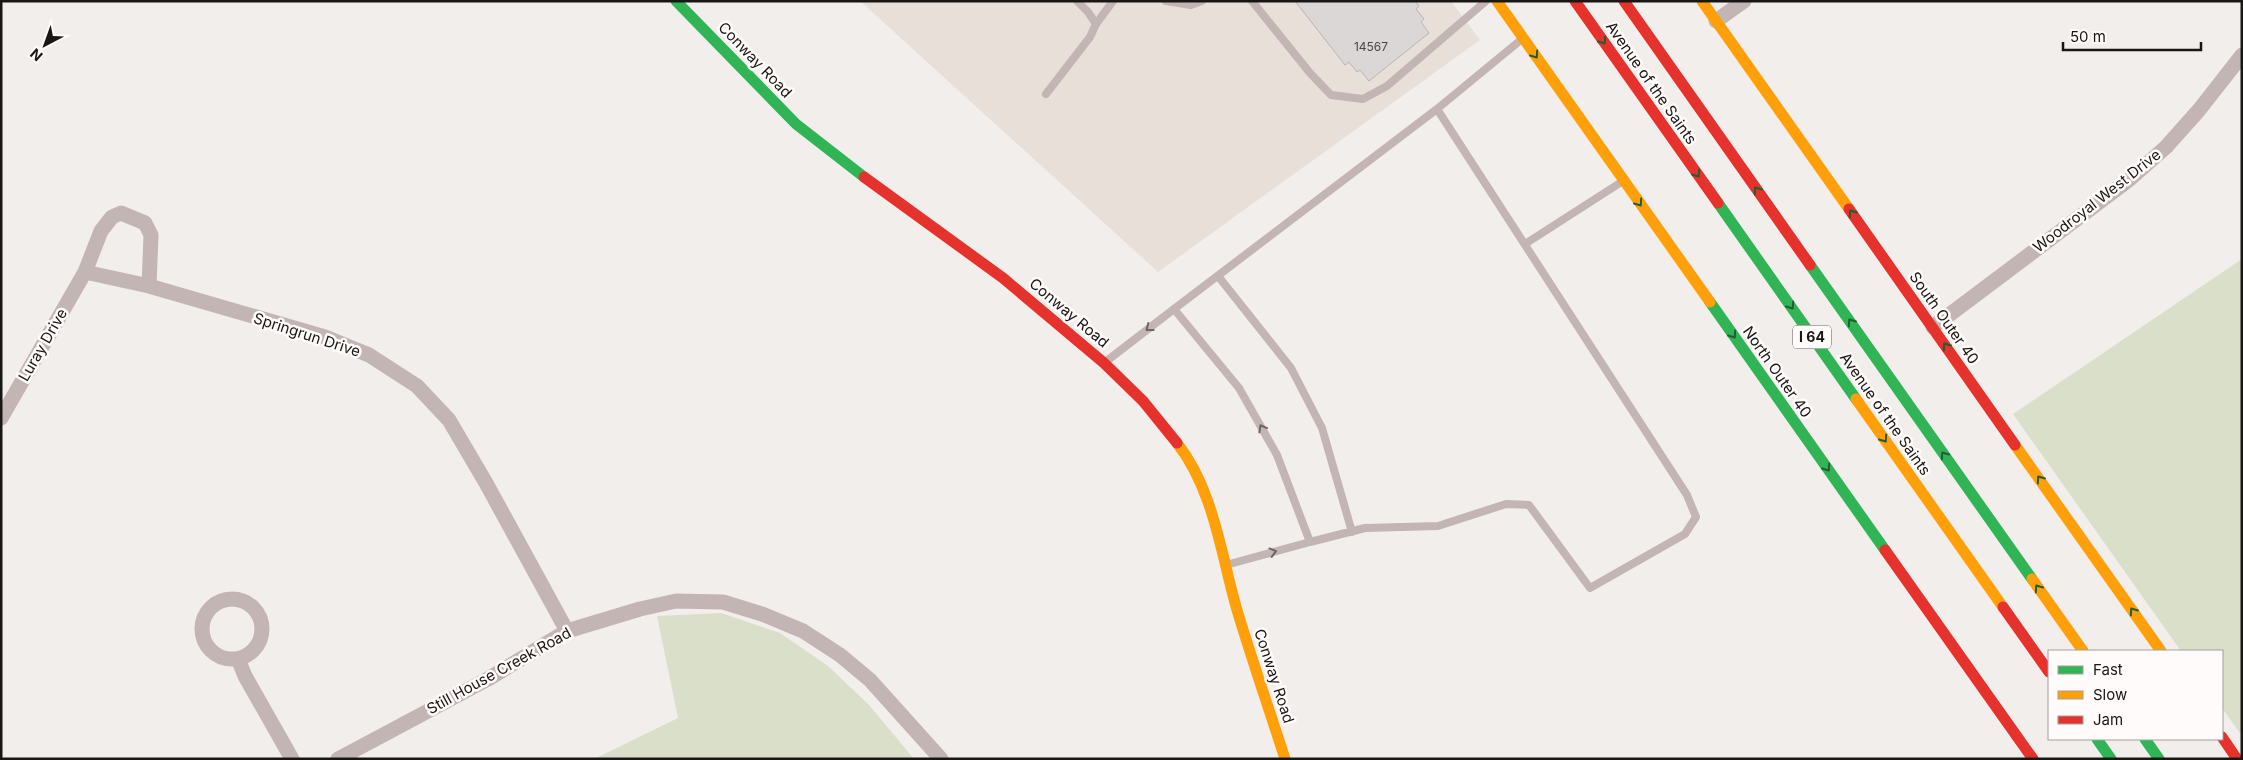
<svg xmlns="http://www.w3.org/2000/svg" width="2243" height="760" font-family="Inter,sans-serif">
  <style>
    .built { fill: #e8dfd9 }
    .green { fill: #dadfc9 }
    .building { fill: #dad7d6; stroke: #b9b5b4 }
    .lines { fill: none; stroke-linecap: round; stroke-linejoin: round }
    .lane { stroke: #c4b5b5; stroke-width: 8 }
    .street { stroke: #c4b5b5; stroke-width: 15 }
    .fast { stroke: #30b455; stroke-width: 11 }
    .slow { stroke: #ff9f0a; stroke-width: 11 }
    .jam { stroke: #e5322d; stroke-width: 11 }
    .oneway { stroke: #235e32 }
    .oneway2 { stroke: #6e6665 }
    .labels { text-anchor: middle; stroke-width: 5; stroke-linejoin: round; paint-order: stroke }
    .number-label { font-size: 12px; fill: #4a4846 }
    .shield { fill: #fefbfa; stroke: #5e5b5a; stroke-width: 1 }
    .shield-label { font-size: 14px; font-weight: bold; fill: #191715 }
    .street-label { font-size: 15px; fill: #191715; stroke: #fefbfa }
  </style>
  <rect width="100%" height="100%" fill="#f2eeec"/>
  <!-- built -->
  <path class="built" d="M860 1H1451L1480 40 1158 272Z"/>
  <!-- green -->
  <path class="green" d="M2242 259V736L2222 708V651H2181L2013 414Z
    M721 613 780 633 828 666 869 705 914 759H594L678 718 657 616Z"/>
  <!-- building -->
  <path class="building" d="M1295 1H1415L1419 6 1416 9 1424 19 1421 22 1429 33 1369 81 1360 70 1357 72 1349 62 1345 65Z"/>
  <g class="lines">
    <!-- lane -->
    <path class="lane" d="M1166 1 1191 5 1202 1
      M1252 1 1310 73 1331 95 1363 99 1387 86 1486 1
      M1096 24 1113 1
      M1046 94 1090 37 1096 24 1088 12 1077 1
      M1437 109 1522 39
      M1525 244 1623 181
      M1218 276 1291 368 1322 428 1352 532
      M1174 309 1437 109 1687 495 1696 517 1685 534 1590 588 1529 505 1506 504 1438 526 1365 528 1310 542
      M1104 363 1174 309 1239 388 1277 455 1310 542 1226 565"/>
    <!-- street -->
    <path class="street" d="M1716 21 1744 1
      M85 272 149 286 325 337 369 355 417 386 449 420 486 483 567 631
      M1933 327 2130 179 2166 147 2199 110 2242 55
      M1 418 85 272 101 231 112 217 121 213 145 223 151 235 149 286
      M202 629a30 30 0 1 1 60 0a30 30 0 1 1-60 0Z
      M238 659 245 676 292 759
      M338 759 488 679 567 631 640 609 676 601 723 602 762 614 803 631 840 655 870 680 941 759"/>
    <!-- fast -->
    <path class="fast" d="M676 1 796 124 864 177
      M1718 203 1856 399
      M1810 265 2032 579
      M1710 302 1885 550
      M2097 739 2111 759
      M2145 739 2159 759"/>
    <!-- slow -->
    <path class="slow" d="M1497 1 1710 302
      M1702 1 1849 209
      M1856 399 2003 607
      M1177 443C1214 490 1221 555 1237 610 1252 660 1269 709 1285 759
      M2015 445 2161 651
      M2032 579 2083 651"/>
    <!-- jam -->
    <path class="jam" d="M1575 1 1718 203
      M1624 1 1810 265
      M864 177 1003 278 1104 363 1143 401 1177 443
      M1849 209 2015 445
      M1885 550 2033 759
      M2003 607 2049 672
      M2222 737 2237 759"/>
  </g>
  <!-- one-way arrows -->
  <defs><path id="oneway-chevron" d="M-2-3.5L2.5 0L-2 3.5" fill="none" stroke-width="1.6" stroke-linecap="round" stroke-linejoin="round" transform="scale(1.25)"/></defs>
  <g class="oneway">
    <use href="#oneway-chevron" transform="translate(1603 41) rotate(55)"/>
    <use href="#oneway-chevron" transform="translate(1535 55) rotate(55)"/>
    <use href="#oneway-chevron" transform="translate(1697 174) rotate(55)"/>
    <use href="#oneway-chevron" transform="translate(1757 190) rotate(-125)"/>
    <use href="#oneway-chevron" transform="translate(1639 203) rotate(55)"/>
    <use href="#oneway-chevron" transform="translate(1852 213) rotate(-125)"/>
    <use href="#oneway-chevron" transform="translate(1791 306) rotate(55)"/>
    <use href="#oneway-chevron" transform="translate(1851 322) rotate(-125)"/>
    <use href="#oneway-chevron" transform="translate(1733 335) rotate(55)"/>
    <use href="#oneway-chevron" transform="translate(1946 346) rotate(-125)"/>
    <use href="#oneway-chevron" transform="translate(1884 439) rotate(55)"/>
    <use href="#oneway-chevron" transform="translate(1944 455) rotate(-125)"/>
    <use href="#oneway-chevron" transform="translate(1827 468) rotate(55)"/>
    <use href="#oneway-chevron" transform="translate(2040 479) rotate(-125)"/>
    <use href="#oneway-chevron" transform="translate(2038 588) rotate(-125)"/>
    <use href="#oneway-chevron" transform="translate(2133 611) rotate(-125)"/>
  </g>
  <g class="oneway2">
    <use href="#oneway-chevron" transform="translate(1149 328) rotate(143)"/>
    <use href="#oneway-chevron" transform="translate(1262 428) rotate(-119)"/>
    <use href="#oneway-chevron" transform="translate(1273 552) rotate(-15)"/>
  </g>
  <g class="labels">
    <!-- number labels -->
    <g class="number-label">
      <text x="1371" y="51">14567</text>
    </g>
    <!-- shield labels -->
    <rect class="shield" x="1793" y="325.5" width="38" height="23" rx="4"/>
    <g class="shield-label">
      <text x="1812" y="342">I 64</text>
    </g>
    <!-- street labels -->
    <g class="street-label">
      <text transform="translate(755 60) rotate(46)" y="5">Conway Road</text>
      <text transform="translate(1651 83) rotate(55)" y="5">Avenue of the Saints</text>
      <text transform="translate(2097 201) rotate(-38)" y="5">Woodroyal West Drive</text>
      <text transform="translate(1069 313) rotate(40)" y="5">Conway Road</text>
      <text transform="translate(1944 318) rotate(55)" y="5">South Outer 40</text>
      <text transform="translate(307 335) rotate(18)" y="5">Springrun Drive</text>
      <text transform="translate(43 345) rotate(-60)" y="5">Luray Drive</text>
      <text transform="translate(1777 372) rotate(55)" y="5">North Outer 40</text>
      <text transform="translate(1885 414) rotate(55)" y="5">Avenue of the Saints</text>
      <text transform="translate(499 671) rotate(-29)" y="5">Still House Creek Road</text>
      <text transform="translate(1274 676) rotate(72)" y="5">Conway Road</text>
    </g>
  </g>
  <!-- border -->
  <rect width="2243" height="760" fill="none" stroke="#191715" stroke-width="5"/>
  <!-- legend -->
  <rect x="2048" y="650" width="175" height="90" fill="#fefbfa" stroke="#a2a09e"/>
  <rect x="2058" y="666" width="25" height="8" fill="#30b455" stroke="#a2a09e"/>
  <text x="2093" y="675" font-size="15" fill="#191715">Fast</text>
  <rect x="2058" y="691" width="25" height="8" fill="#ff9f0a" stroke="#a2a09e"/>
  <text x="2093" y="700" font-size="15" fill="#191715">Slow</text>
  <rect x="2058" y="716" width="25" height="8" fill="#e5322d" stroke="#a2a09e"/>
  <text x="2093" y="725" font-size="15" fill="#191715">Jam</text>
  <!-- north arrow -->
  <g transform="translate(45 45) rotate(221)" stroke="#fefbfa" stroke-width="4" paint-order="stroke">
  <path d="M0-4L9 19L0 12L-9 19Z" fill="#191715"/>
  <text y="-8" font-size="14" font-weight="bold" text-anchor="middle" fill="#191715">N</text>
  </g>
  <!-- scale -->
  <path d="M2063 42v8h138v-8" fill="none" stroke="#191715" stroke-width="2.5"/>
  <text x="2070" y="42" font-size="15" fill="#191715" stroke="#fefbfa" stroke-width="4" paint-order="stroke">50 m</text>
</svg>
